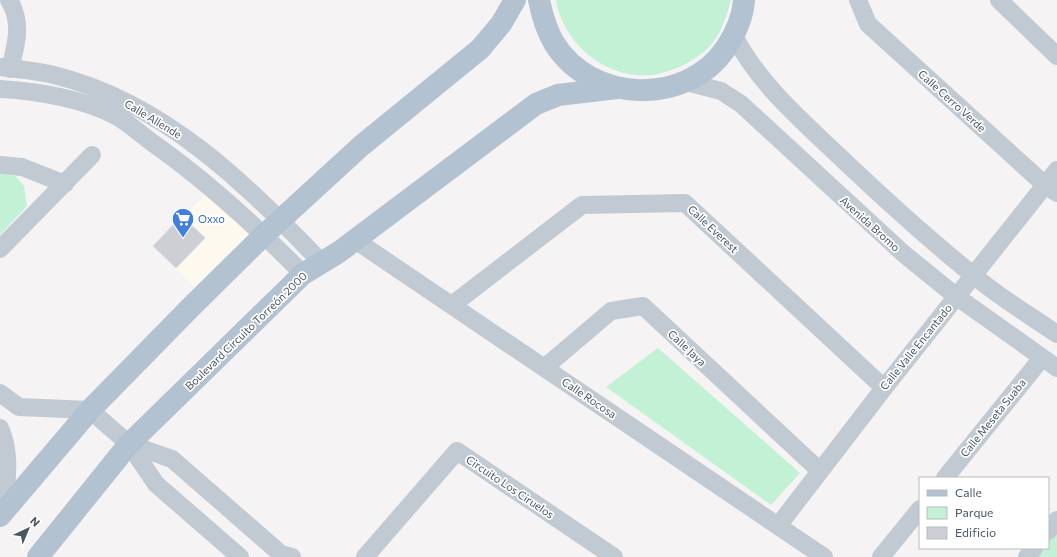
<svg xmlns="http://www.w3.org/2000/svg" width="1057" height="557" font-family="Commissioner,sans-serif">
  <style>
    .commercial { fill: #fdf9ef }
    .green { fill: #c3f1d5 }
    .building { fill: #cdcfd5; stroke: #d7d9de }
    .lines { fill: none; stroke-linecap: round; stroke-linejoin: round }
    .minor { stroke: #c1cad2; stroke-width: 18 }
    .major { stroke: #b3c2d1; stroke-width: 22 }
    .labels { text-anchor: middle; stroke-width: 3.5; stroke-linejoin: round; paint-order: stroke }
    .street-label { font-size: 11px; fill: #4a5661; stroke: #fff }
    .shop-label { font-size: 11px; fill: #366cbe; stroke: #fff; text-anchor: start }
  </style>
  <rect width="100%" height="100%" fill="#f5f3f3"/>
  <!-- commercial -->
  <path class="commercial" d="M205 195 251 236 197 290 153 246Z"/>
  <!-- green -->
  <path class="green" d="M556 0H731C726 18 720 38 705 51 690 63 672 72 652 75 607 80 563 44 556 0Z
    M0 174 15 176 24 186 27 206 0 235Z
    M658 348 800 473 771 505 606 387Z
    M1057 528V557H1033L1041 548H1048V539Z"/>
  <!-- building -->
  <path class="building" d="M182 216 205 238 176 268 153 246Z"/>
  <g class="lines">
    <!-- minor -->
    <path class="minor" d="M9 0C23 23 16 45 10 69
      M858 0 868 24 1045 185 1057 193
      M999 0 1057 56
      M734 36C760 85 800 119 839 156 882 197 926 237 973 275 999 297 1029 315 1057 334
      M0 67C18 69 37 71 54 75 164 102 246 184 322 263
      M686 82 721 91 741 104 904 254 957 297 1057 368
      M0 89C37 91 85 99 118 117 131 125 144 137 157 146 210 184 257 227 303 274
      M0 165 22 167 65 184
      M355 240 824 557
      M0 249 92 155
      M452 305 582 205 685 203 884 388
      M544 368 611 311 643 306 820 471
      M0 393 19 407 90 410 129 444 156 484 240 557
      M0 428C12 454 6 483 4 511
      M129 444 172 459 281 554 292 557
      M945 478 1042 358
      M778 526 884 388 1057 170
      M1048 531 1057 520
      M365 557 457 451 614 557
      M881 557 920 509
      M1027 557 1034 548"/>
    <!-- major -->
    <path class="major" d="M539 0C542 15 546 29 554 43 591 103 686 107 726 48 735 34 743 17 744 0
      M0 516 90 410 190 308 264 235 361 146 480 49 501 24 515 0
      M38 557 129 444 303 274 339 252 536 104 558 95 617 88"/>
  </g>
  <!-- icons -->
  <defs>
    <g id="supermarket-pin" transform="scale(1.15)"><path d="M0 17L-7.5 6A9.5 9.5 0 1 1 7.5 6Z" fill="#3f7fe0" stroke="#fff"/><path d="M-6-5.5h2.5l.6 2H6L4.5 2H-2.5L-4.4-4H-6ZM-1.5 3.2a1.3 1.3 0 1 0 .1 0ZM3 3.2a1.3 1.3 0 1 0 .1 0Z" fill="#fff"/></g>
  </defs>
  <g fill-rule="evenodd">
    <use href="#supermarket-pin" x="183" y="219"/>
  </g>
  <g class="labels">
    <!-- street labels -->
    <g class="street-label">
      <text transform="translate(952 101) rotate(42)" y="4">Calle Cerro Verde</text>
      <text transform="translate(153 119) rotate(31)" y="4">Calle Allende</text>
      <text transform="translate(870 224) rotate(42)" y="4">Avenida Bromo</text>
      <text transform="translate(713 229) rotate(43)" y="4">Calle Everest</text>
      <text transform="translate(246 331) rotate(-44)" y="4">Boulevard Circuito Torreón 2000</text>
      <text transform="translate(916 347) rotate(-51)" y="4">Calle Valle Encantado</text>
      <text transform="translate(687 348) rotate(43)" y="4">Calle Jaya</text>
      <text transform="translate(589 398) rotate(34)" y="4">Calle Rocosa</text>
      <text transform="translate(993 418) rotate(-51)" y="4">Calle Meseta Suaba</text>
      <text transform="translate(510 487) rotate(34)" y="4">Circuito Los Ciruelos</text>
    </g>
    <!-- shop labels -->
    <g class="shop-label">
      <text x="198" y="223">Oxxo</text>
    </g>
  </g>
  <!-- legend -->
  <rect x="919" y="477" width="130" height="72" fill="#ffffff" stroke="#b7bbc0"/>
  <rect x="927" y="490" width="20" height="6" fill="#b3c2d1" stroke="#b7bbc0"/>
  <text x="955" y="497" font-size="12" fill="#4a5661">Calle</text>
  <rect x="927" y="507" width="20" height="12" fill="#c3f1d5" stroke="#b7bbc0"/>
  <text x="955" y="517" font-size="12" fill="#4a5661">Parque</text>
  <rect x="927" y="527" width="20" height="12" fill="#cdcfd5" stroke="#b7bbc0"/>
  <text x="955" y="537" font-size="12" fill="#4a5661">Edificio</text>
  <!-- north arrow -->
  <g transform="translate(28 529) rotate(44)" stroke="#ffffff" stroke-width="3" paint-order="stroke">
  <path d="M0-3L7 15L0 10L-7 15Z" fill="#4a5661"/>
  <text y="-6" font-size="11" font-weight="bold" text-anchor="middle" fill="#4a5661">N</text>
  </g>
</svg>
